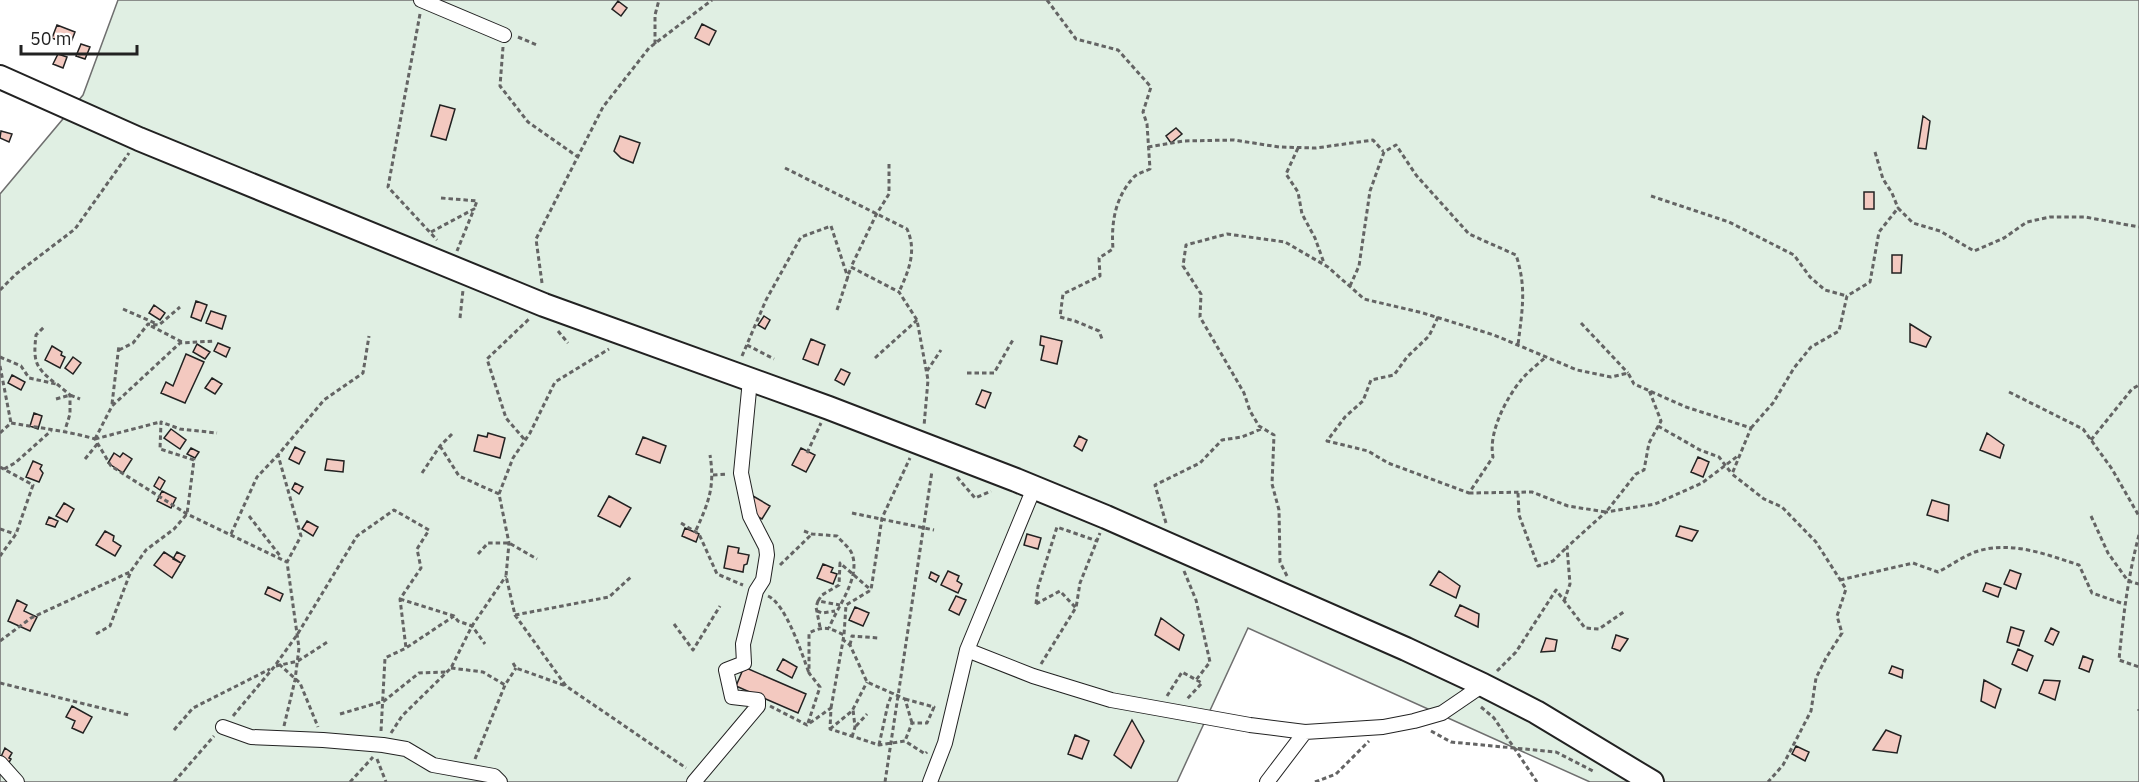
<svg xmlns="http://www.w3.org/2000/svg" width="2139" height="782" font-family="'IBM Plex Sans',sans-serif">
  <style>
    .green { fill: #e0efe3; stroke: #6f6f6f; stroke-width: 1.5 }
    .building { fill: #f3c9c0; stroke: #222; stroke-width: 1.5 }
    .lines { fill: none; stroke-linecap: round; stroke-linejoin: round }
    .minor-casing { stroke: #222; stroke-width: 16 }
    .primary-casing { stroke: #222; stroke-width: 26 }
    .path { stroke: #646464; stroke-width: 3; stroke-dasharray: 4.5 3; stroke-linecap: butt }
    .minor { stroke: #fff; stroke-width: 14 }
    .primary { stroke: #fff; stroke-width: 22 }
  </style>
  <rect width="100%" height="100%" fill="#fff"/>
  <!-- green -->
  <path class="green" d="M118 0H2139V782H1590L1248 628 1177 782H0V194L83 95Z"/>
  <!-- building -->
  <path class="building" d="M618 1 627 8 621 16 612 9Z
    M702 24 716 31 709 45 695 38Z
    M57 25 75 32 70 45 52 38Z
    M81 44 90 47 85 59 76 56Z
    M58 54 67 57 63 68 53 64Z
    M440 105 455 109 446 140 431 136Z
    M1923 116 1930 121 1926 149 1918 148Z
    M1176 128 1182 134 1171 143 1166 136Z
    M1 131 12 134 9 142 0 138Z
    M620 136 640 143 633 163 621 158 614 151Z
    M1864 192H1874V209H1864Z
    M1892 255H1902L1901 273H1892Z
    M196 301 207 305 201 321 191 317Z
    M154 305 165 313 160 320 149 313Z
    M211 311 226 316 222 329 206 323Z
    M764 316 770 320 765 329 758 325Z
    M1910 324 1931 337 1926 347 1910 342Z
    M1041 336 1062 341 1057 364 1041 360 1044 346 1040 345Z
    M811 339 825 345 818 365 803 359Z
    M218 343 230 348 226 357 214 351Z
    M197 344 210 352 205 359 193 352Z
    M52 346 62 352 61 355 65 357 60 368 45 360Z
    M186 354 204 362 185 403 161 393 166 382 173 386Z
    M73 357 81 363 73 374 65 368Z
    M841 369 850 373 844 385 835 380Z
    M12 375 25 382 21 390 8 383Z
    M212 378 222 384 215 394 205 388Z
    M982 390 991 393 985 408 976 404Z
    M34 413 42 416 38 429 30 426Z
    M171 429 186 440 180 449 164 438Z
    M488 433 505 438 500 458 474 451 478 435 487 437Z
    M1987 433 2004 445 2000 458 1980 450Z
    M1079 436 1087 440 1082 451 1074 446Z
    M643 437 666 446 660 463 636 454Z
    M295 447 305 452 299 464 289 459Z
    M191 448 199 452 195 458 187 454Z
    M801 448 815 455 806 472 792 465Z
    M114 453 120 457 123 453 132 459 123 473 108 463Z
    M1698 457 1709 462 1703 477 1691 472Z
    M327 459 344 461 343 472 325 470Z
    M33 461 42 465 40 469 43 473 39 482 26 477Z
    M159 477 165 481 160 490 154 486Z
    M295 483 303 487 299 494 292 489Z
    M162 491 176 498 171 508 157 501Z
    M609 496 631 508 620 527 598 516Z
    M753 496 770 506 762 519 745 510Z
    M1932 500 1949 505 1948 521 1927 515Z
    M64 503 74 509 67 522 56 516Z
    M49 517 58 521 55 527 46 524Z
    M307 521 318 527 313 536 302 529Z
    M1680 526 1698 531 1692 541 1676 536Z
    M685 528 699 534 696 542 682 536Z
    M105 531 114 536 113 541 121 546 115 556 96 545Z
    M1027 534 1041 538 1038 549 1024 545Z
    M728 546 739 548 738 553 749 555 747 564 744 565 743 572 724 568Z
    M164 552 181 563 172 578 154 565Z
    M177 552 185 556 181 563 173 559Z
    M823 564 833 568 831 572 837 574 833 584 817 578Z
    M2010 570 2021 574 2016 589 2004 584Z
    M948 571 959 576 957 581 962 584 958 593 941 585Z
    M1439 571 1460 586 1456 598 1430 585Z
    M931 572 939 576 936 582 929 578Z
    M1986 583 2001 588 1998 597 1983 591Z
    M268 587 283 594 280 601 265 594Z
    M956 596 966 600 959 615 949 610Z
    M17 600 27 605 24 611 37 617 30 631 8 621Z
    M1460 605 1479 614 1478 627 1455 616Z
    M855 607 869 613 863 626 849 620Z
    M1161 618 1184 635 1179 650 1155 635Z
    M2011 627 2024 631 2019 646 2007 642Z
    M2051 628 2059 632 2053 645 2045 641Z
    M1616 635 1628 639 1620 651 1612 648Z
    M1546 638 1557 640 1555 651 1541 652Z
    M2018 649 2033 656 2027 671 2012 664Z
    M2083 656 2093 660 2089 672 2079 668Z
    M783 659 797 667 792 678 777 670Z
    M1892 666 1903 670 1902 678 1889 673Z
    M744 667 806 694 798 713 736 686Z
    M1984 680 2001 689 1995 708 1981 701Z
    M2044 680 2060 681 2055 700 2039 693Z
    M72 706 92 717 83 733 72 728 75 721 66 717Z
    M1132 720 1144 741 1131 768 1114 755Z
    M1886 730 1901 736 1897 753 1873 750Z
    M1075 735 1089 741 1082 759 1068 754Z
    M1796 746 1809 752 1805 761 1792 754Z
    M5 748 12 753 9 758 11 759 8 764 0 759Z"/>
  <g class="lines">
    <!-- minor casing -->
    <g class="minor-casing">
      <path id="minor" d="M421 0 504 35
        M967 650 1033 676 1111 700 1250 725 1305 732 1383 727 1414 721 1442 713 1483 685
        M223 727 251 737 323 740 383 745 406 749 433 765 494 776 500 782
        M0 763 17 782
        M694 782 758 706V700L732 697 726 670 744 663 743 644 756 591 763 580 767 555 766 547 750 516 741 473 750 380
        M930 782 945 743 967 650 1034 488
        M1267 782 1305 732"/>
    </g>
    <!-- primary casing -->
    <g class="primary-casing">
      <path id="primary" d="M0 77 139 139 544 305 829 408 1016 480 1106 517 1406 649 1483 685 1536 712 1652 782"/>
    </g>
    <!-- path -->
    <path class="path" d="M1047 0 1076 39 1118 50 1151 87 1143 112 1147 124 1150 169C1144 172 1137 173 1133 178 1115 198 1111 223 1113 249L1099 258 1100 276 1063 294 1060 317 1075 321 1099 331 1102 339
      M420 14 388 187 437 240
      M518 37 537 45
      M655 44V15L659 0
      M503 47 500 86 528 122 578 157
      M1148 147 1183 141 1234 140 1279 147 1316 148 1373 140 1383 151
      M1298 148 1286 174 1298 192 1302 214 1315 238 1324 263
      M1875 152 1883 179 1892 193 1898 208
      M889 164V194L876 215 851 267 899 292 917 320 928 380 924 426
      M785 168 907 229C917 251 909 270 899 292
      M1651 196 1729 222 1794 255 1810 277 1825 290 1847 296
      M441 198 477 201 474 209
      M431 232 474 209 457 251
      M542 283 536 239 603 107 649 48 712 0
      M1350 286 1359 266 1370 191 1384 152 1396 145 1416 175 1469 234 1516 255C1527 288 1522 311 1518 345
      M0 290 16 274 75 229 129 153
      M123 309 157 324
      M837 310 851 267
      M1438 317 1429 336 1407 357 1394 375 1371 380 1363 401 1345 417 1327 441 1368 451 1388 463 1469 493 1493 457C1488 433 1506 398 1522 379 1529 371 1538 364 1546 357
      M460 318 463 290
      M1581 323 1628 373
      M151 326 182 342
      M558 331 568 343
      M747 345 774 359
      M119 350 133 343 148 324 159 325 180 307
      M742 356 766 300 801 237 831 226 848 278
      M0 357 21 366 29 378 56 384C35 367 33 362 36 335L44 327
      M875 358 917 320
      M0 366 11 423
      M927 371 941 350
      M967 373H994L1014 338
      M57 384 70 395V414L65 430
      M2009 392 2083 429 2112 469 2139 516
      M56 399 70 395 80 399
      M112 404 119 345
      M1658 426 1700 450 1719 457 1732 474
      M1751 428 1773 403 1794 368 1811 347 1839 331 1847 296 1870 282 1879 232 1898 208 1913 223 1940 231 1974 251 2004 238 2027 222 2050 217H2085L2139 227
      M0 433 11 423C40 428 68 431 95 439L111 466 187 514 287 562
      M95 439 112 406 180 343 215 341
      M95 439 160 422
      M524 439 506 418 487 359 529 319
      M2091 440 2132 389 2139 385
      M440 446 459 476 499 494 509 543 506 576 515 615 566 686 686 768
      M807 453 821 423
      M85 459 98 443
      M0 467 33 485 16 534 0 556
      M4 469 15 463 51 431
      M422 473 440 446 452 434
      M713 475 727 474
      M957 477 975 498 991 491
      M1469 493 1532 492 1568 506 1606 512 1636 474 1644 470 1649 443 1661 421 1649 390
      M1518 493 1519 515 1538 566 1553 561 1567 547
      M499 494 513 458 530 433 555 382 609 349
      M852 513 934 530
      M249 516 281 557
      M2091 516 2108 553 2128 581 2139 584
      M681 523 699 534 717 574 743 585
      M1166 523 1155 485 1200 463 1222 440 1242 437 1261 429
      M0 529 15 534
      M696 530C709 502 715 486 710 455
      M804 531 812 534 837 536C841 541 850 548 852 554 861 578 837 607 829 628
      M231 534 257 477 278 455
      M2139 535C2128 576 2123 617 2119 660L2139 667
      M478 554 488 543H509L537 559
      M780 565 812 534
      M1184 571 1196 600 1210 662 1196 680
      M1287 576 1280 562 1279 510 1272 484 1274 435 1259 426 1250 411 1244 393 1200 317 1201 294 1183 266 1186 245 1227 234 1285 242 1328 267 1364 299 1423 313 1494 335 1577 370 1611 377 1628 373 1634 384 1686 407 1751 428 1732 474 1764 499 1782 507 1816 542 1846 589 1837 616 1842 633 1826 658 1816 678 1811 711 1783 765 1768 782
      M1840 580 1913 563 1938 572C1950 566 1962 557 1975 552 2010 540 2045 554 2079 565L2092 593 2124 604
      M768 596C786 604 802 654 809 673
      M400 599 454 616 458 621 472 626 485 644
      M818 601 822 595 839 585 840 563 871 590
      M1564 601 1570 584 1567 547 1606 512 1655 504 1702 483 1739 455
      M1036 604 1060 591 1076 608 1080 583 1100 533
      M1036 604 1038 587 1057 527 1097 541
      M817 611 822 613 835 611
      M515 615 609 597 632 576
      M674 624 693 650 720 606
      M820 627 816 607 818 601 840 605
      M96 634 110 626 131 571 146 550 174 529 187 514 194 460 160 449 161 422 180 429 217 433
      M842 639 850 645 867 682 905 699 912 723
      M0 641 31 618 130 572
      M850 645 852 636 878 638
      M513 663 516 668 566 686
      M279 664 300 683 318 727
      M1041 664 1075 609
      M276 666 298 661 329 641
      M451 668 483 672 505 685
      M1497 671 1516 652 1556 590 1585 628 1599 629 1625 611
      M0 683 129 715
      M1167 696 1182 672 1202 683 1186 700
      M905 699 934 707 927 723H912L905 741
      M770 706 807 725 831 708 830 729 879 745 905 741 925 754 927 752
      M1481 707 1494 718 1537 782
      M831 708 844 635 846 605 871 590 882 518 910 458
      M2139 709V711
      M340 714 384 701 419 673 447 672
      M233 716 274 667 297 635 357 536 394 510 429 530 417 549 421 568 400 599 406 648
      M808 723 820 687 809 673V633C825 625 829 628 844 635
      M284 726 295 680 299 648 287 562 301 536 278 455 324 400 363 373 369 336
      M856 726 867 714
      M830 729 852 711 867 682
      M174 730 193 708 270 669
      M381 731 385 658 406 648 454 616
      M1431 731 1451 742 1556 752 1593 771
      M391 733 402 716 451 668 472 626 506 576
      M852 737 855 727 853 709
      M879 745 888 704 893 692
      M377 759 386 782
      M475 759 505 685 516 668
      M174 782 214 736
      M350 782 373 757
      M885 782 932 471
      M1315 782 1336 774 1369 741"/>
    <!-- minor -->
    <use href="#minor" class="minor"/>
    <!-- primary -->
    <use href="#primary" class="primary"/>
  </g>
  <!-- scale -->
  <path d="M21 45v9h116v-9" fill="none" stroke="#222222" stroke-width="3"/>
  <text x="30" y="45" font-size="18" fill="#222222" stroke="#ffffff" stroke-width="4.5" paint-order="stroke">50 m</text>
</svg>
